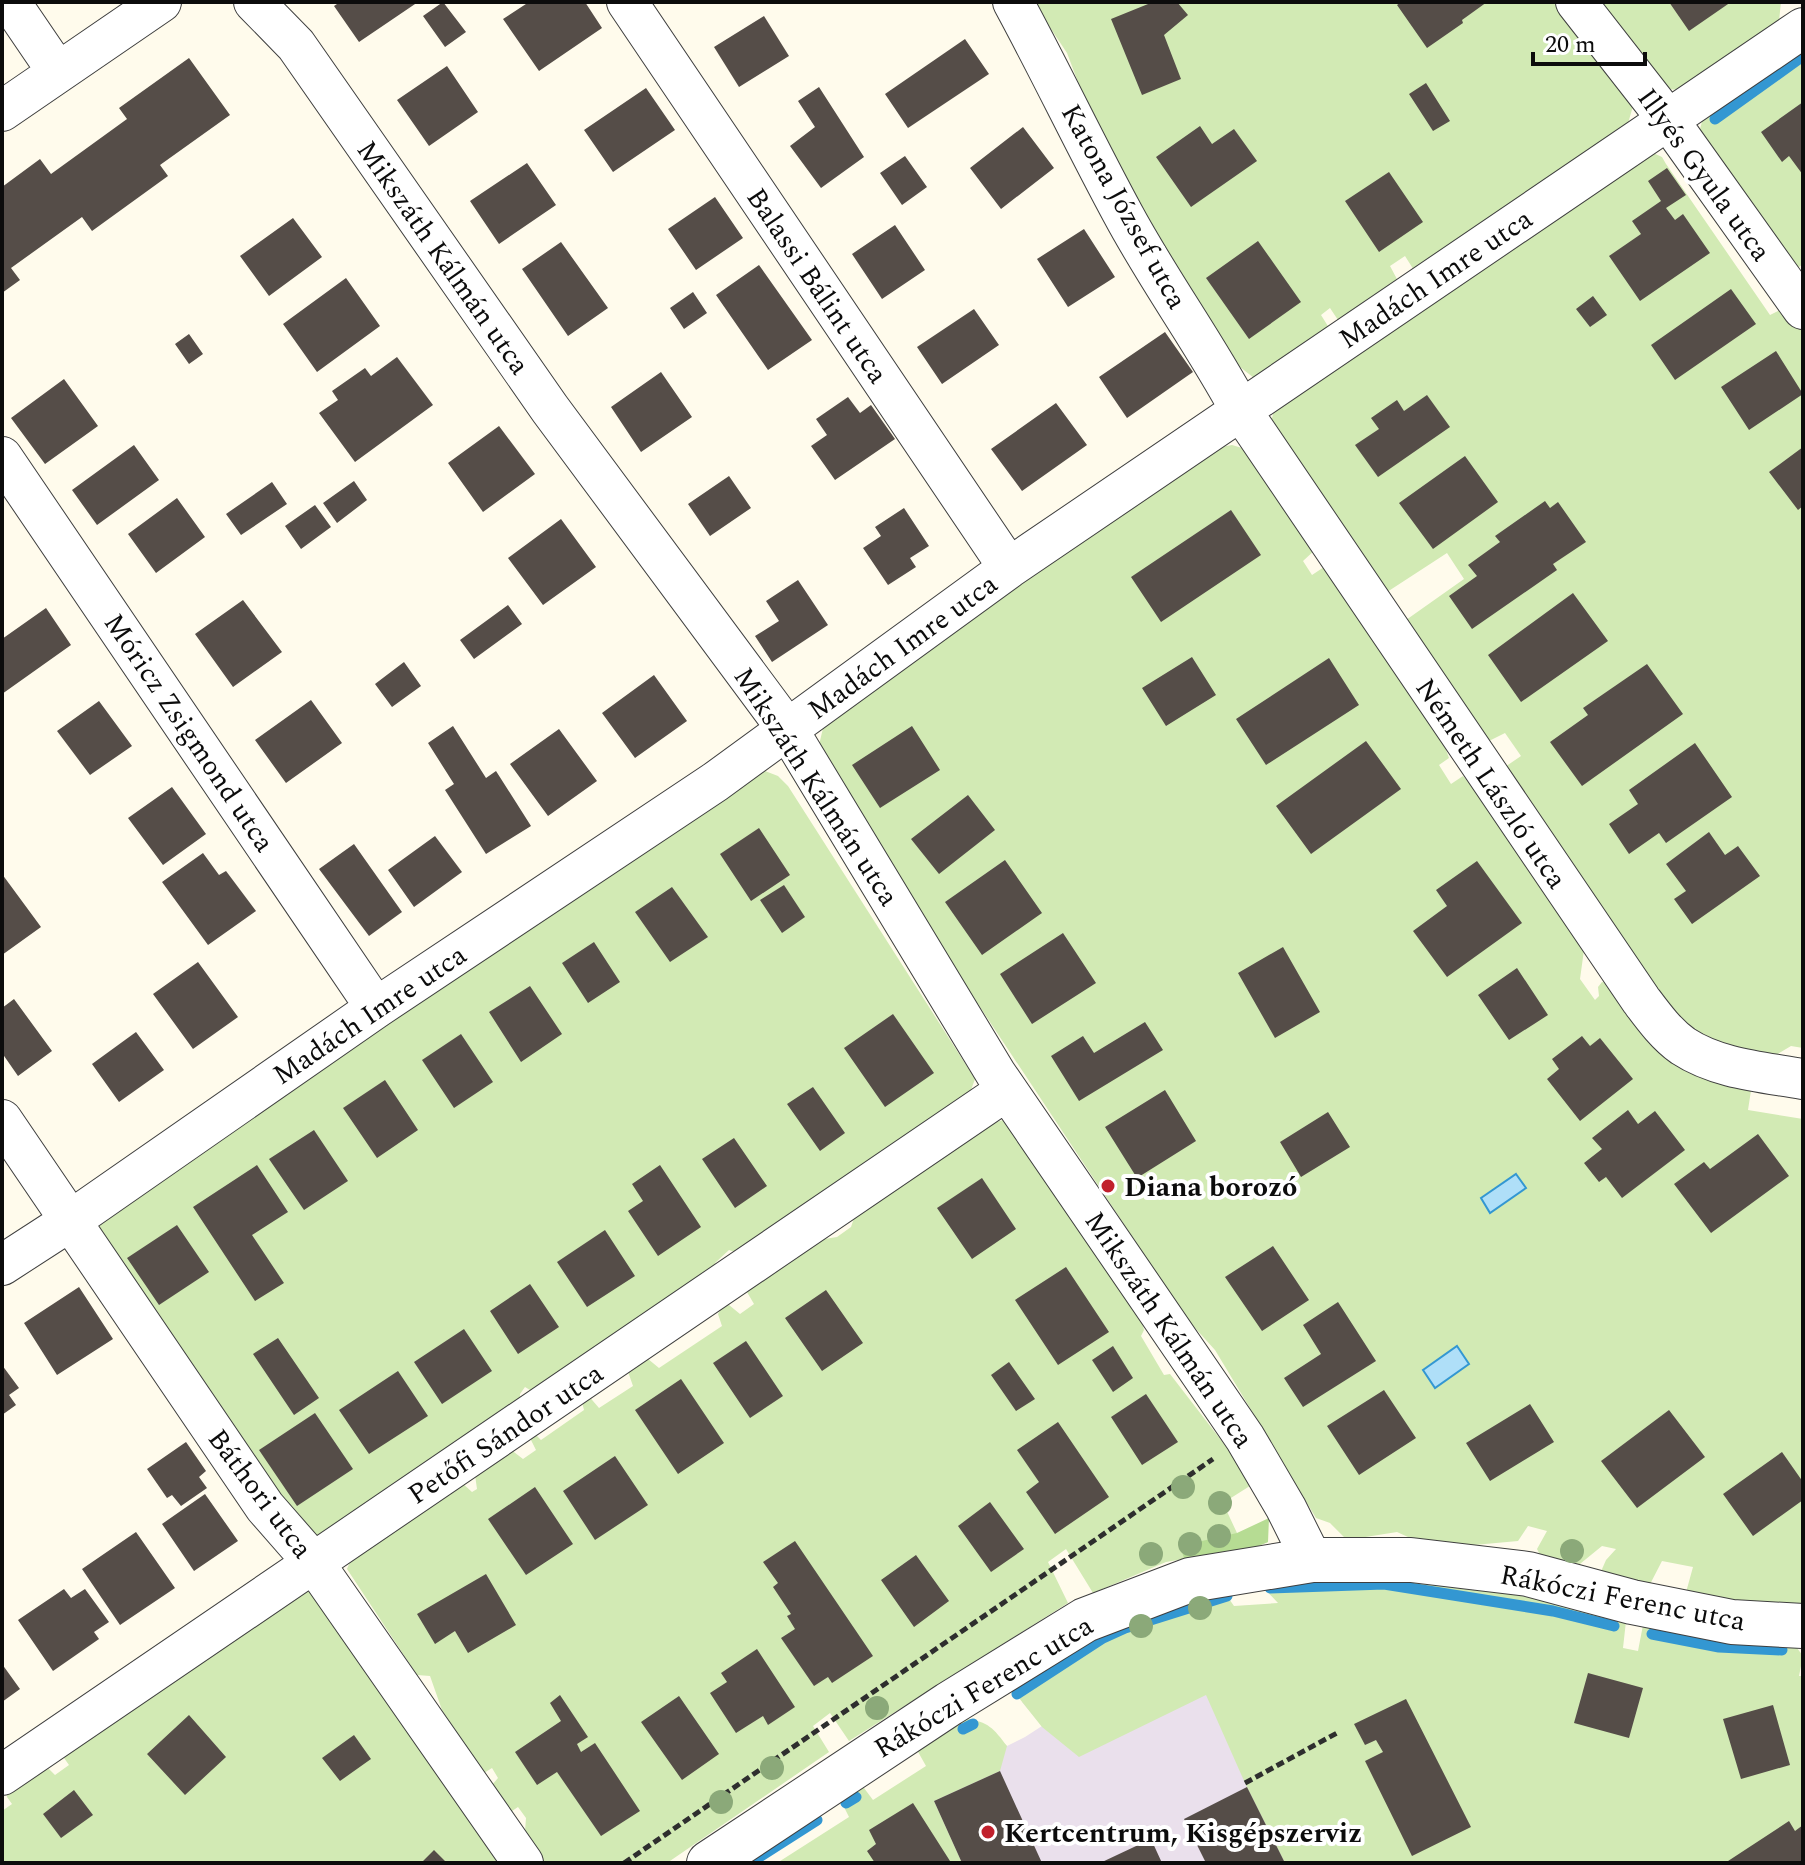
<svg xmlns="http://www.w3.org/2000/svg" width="1805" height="1865" font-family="Spectral,serif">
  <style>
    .industrial { fill: #eae0ec }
    .green { fill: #d2eab4 }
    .forest { fill: #b6dc93 }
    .water { fill: #afdff8; stroke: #3397d2; stroke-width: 2 }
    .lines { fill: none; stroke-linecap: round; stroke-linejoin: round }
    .stream { stroke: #3397d2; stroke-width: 11 }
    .building { fill: #554d48 }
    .minor-casing { stroke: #3f3f3f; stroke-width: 42 }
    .tertiary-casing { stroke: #3f3f3f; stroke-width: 46 }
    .path { stroke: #2e2e2e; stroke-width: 5; stroke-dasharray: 8 4; stroke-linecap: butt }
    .minor { stroke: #fff; stroke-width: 40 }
    .tertiary { stroke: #fff; stroke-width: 44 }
    .tree { fill: #8ba979 }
    .poi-dot { fill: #c1202c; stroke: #fff; stroke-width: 3 }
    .labels { text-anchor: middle; stroke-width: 8; stroke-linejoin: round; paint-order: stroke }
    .street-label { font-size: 28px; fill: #0c0c0c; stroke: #fff }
    .poi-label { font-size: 28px; font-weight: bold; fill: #0c0c0c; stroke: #fff; text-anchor: start }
  </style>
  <rect width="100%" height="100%" fill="#fffbec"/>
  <!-- industrial -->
  <path class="industrial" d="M1328 1601 1584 1863H962L934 1801 942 1797 984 1725 1007 1746 1025 1737 1042 1726 1022 1702 1224 1607Z"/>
  <!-- green -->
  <path class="green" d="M1033 2H1553L1633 106 1627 127 1417 275 1405 256 1390 266 1398 281 1342 326 1330 308 1321 315 1331 331 1254 378 1240 367 1153 235 1098 135 1067 53Z
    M1586 2H1781L1779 21 1682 90 1665 89Z
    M1803 43V264L1796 269 1699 133 1704 114Z
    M1651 152 1662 157 1666 164 1770 315 1786 307 1803 330V1048L1791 1046 1776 1055 1743 1054 1685 1029 1502 769 1521 756 1505 733 1485 743 1406 620 1464 579 1447 553 1384 594 1270 425 1274 411Z
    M1232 445 1242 448 1253 459 1316 549 1303 561 1312 575 1327 565 1443 741 1449 758 1439 765 1451 784 1463 776 1479 795 1584 950 1580 979 1595 1000 1599 996 1598 987 1602 982 1609 983 1752 1084 1748 1110 1803 1119V1608L1685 1596 1693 1567 1662 1561 1646 1592 1599 1576 1606 1560 1616 1549 1602 1546 1575 1568 1542 1559 1537 1549 1547 1531 1528 1526 1518 1541 1463 1546 1419 1542 1397 1532 1353 1539 1344 1537 1330 1523 1316 1518 1215 1350 1186 1318 978 1004 973 1002 853 798 819 745 824 724 1024 580 1221 447Z
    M765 771 778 776 788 786 975 1079 971 1090 740 1254 729 1250 715 1263 717 1271 535 1393 525 1387 520 1394V1409L315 1545 97 1231 100 1216 754 772Z
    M1003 1120 1141 1318 1144 1330 1141 1336 1164 1375 1170 1374 1248 1475 1253 1484 1223 1503 1237 1533 1268 1542 1258 1546 1166 1562 1093 1593 1066 1549 1048 1562 1068 1603 849 1741 830 1713 813 1726 829 1752 667 1863H544L525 1831 526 1818 518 1807 509 1813 491 1786 498 1778 492 1768 484 1773 442 1710 430 1676 417 1675 347 1569 354 1552 461 1482 472 1492 477 1489 475 1475 510 1449 523 1459 536 1450 529 1436 534 1433 541 1440 584 1410 581 1398 587 1394 599 1408 633 1386 626 1366 642 1354 659 1368 722 1326 718 1314 722 1306 729 1305 740 1314 754 1304 744 1287 812 1241 837 1237 851 1227 858 1206 975 1129Z
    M1413 1579 1540 1599 1626 1621 1623 1648 1638 1651 1643 1625 1781 1643 1797 1648 1803 1656 1799 1676H1803V1863H1285L1245 1783 1206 1695 1079 1757 1042 1727 1011 1688 1115 1628 1209 1597 1227 1596 1234 1606 1278 1603 1258 1582Z
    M311 1591 502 1863H2V1811L12 1804 7 1797V1792L24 1778 49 1769 55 1775 69 1765 64 1758 79 1734 302 1593Z
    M966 1719C988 1721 994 1729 1007 1746L1000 1771 934 1801 962 1863H777L849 1817 841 1801 861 1784 873 1800 926 1766 917 1750Z"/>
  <!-- forest -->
  <path class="forest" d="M1269 1518 1268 1542 1258 1546 1184 1558 1180 1546 1237 1533Z"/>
  <!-- water -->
  <path class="water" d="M1516 1174 1526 1188 1490 1213 1481 1198Z
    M1457 1346 1469 1364 1435 1388 1423 1370Z"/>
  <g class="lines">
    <!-- stream -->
    <path class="stream" d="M1715 119 1803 56
      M1270 1588 1384 1584 1553 1611 1614 1626
      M1652 1634 1719 1647 1782 1650
      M1017 1694 1103 1638 1125 1628 1227 1596
      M963 1729 973 1724
      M846 1803 856 1797
      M750 1863 817 1820"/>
  </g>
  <!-- building -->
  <path class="building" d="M340 2H418L359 42 334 6Z
    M443 2 466 32 445 47 423 16Z
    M529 2H585L602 28 539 71 503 19Z
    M1153 2H1177L1188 15 1164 35 1181 79 1142 95 1111 19Z
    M1401 2H1487L1462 20 1463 23 1427 48 1397 5Z
    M1669 2H1731L1689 31Z
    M764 16 789 56 739 87 714 47Z
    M965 39 989 74 908 128 885 94Z
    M189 58 230 115 160 165 168 176 92 231 82 217 11 268 20 280 2 293V187L40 159 51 174 127 119 119 108Z
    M447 66 478 112 429 146 397 100Z
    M1426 83 1450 121 1433 131 1409 94Z
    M819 87 864 157 821 188 790 146 815 127 798 101Z
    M646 88 675 130 613 172 584 130Z
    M1803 102V175L1789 156 1782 162 1761 132Z
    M1200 126 1212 144 1234 129 1257 161 1191 207 1156 157Z
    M1023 127 1054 168 1001 209 970 168Z
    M905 156 927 187 902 205 880 173Z
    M527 163 556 205 499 244 470 201Z
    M1667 168 1686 195 1666 208 1675 220 1683 214 1710 253 1640 301 1609 256 1641 234 1632 221 1661 201 1648 181Z
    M1389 172 1423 222 1379 252 1345 201Z
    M715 197 743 238 696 270 668 229Z
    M293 218 322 257 269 296 240 256Z
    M895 225 925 270 882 299 852 254Z
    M1084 229 1115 277 1068 307 1037 259Z
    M1258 241 1301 302 1249 339 1206 278Z
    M561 242 608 308 568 336 522 269Z
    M759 265 812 340 768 370 716 295Z
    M346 278 380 326 317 372 283 324Z
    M1731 289 1756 324 1675 380 1651 345Z
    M693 292 707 313 684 329 670 308Z
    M1593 296 1607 315 1590 327 1576 309Z
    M974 309 999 345 942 384 917 347Z
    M1165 332 1193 372 1127 418 1099 377Z
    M189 334 203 354 189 364 175 344Z
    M1776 351 1803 394 1749 430 1721 387Z
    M397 357 433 405 355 462 319 413 338 400 332 391 365 368 371 376Z
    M661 372 692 417 641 452 611 407Z
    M64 379 98 426 45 464 11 418Z
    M1427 395 1450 427 1378 477 1355 445 1379 429 1371 418 1397 400 1404 411Z
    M848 397 860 413 871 405 895 439 835 480 811 446 827 435 816 419Z
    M1056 403 1087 445 1022 491 991 449Z
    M499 426 535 474 483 512 448 463Z
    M134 445 159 480 97 525 72 490Z
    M1803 447V506L1798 510 1769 472Z
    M1465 456 1498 502 1433 549 1399 503Z
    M729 476 751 508 710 536 688 504Z
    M354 481 367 500 337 523 323 503Z
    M272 482 287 504 241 535 226 514Z
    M177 498 205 537 156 573 128 534Z
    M1545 501 1550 508 1558 502 1586 542 1553 564 1557 570 1472 629 1449 596 1477 576 1468 565 1500 542 1495 536Z
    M315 505 331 527 301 549 285 526Z
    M904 508 929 546 910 558 916 567 888 585 863 548 881 536 875 527Z
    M1231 510 1261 555 1161 622 1131 577Z
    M561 519 596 567 543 605 508 558Z
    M798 580 828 625 772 662 755 636 779 621 766 601Z
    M1573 593 1608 641 1521 702 1488 655Z
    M243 600 282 652 233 687 195 634Z
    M508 605 522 624 474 659 460 640Z
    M46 608 71 645 2 694V639Z
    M1192 657 1216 695 1166 726 1142 688Z
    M1329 658 1359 705 1266 765 1236 719Z
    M404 662 421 686 392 707 375 684Z
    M1647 664 1683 714 1582 786 1550 742 1588 715 1583 708Z
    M654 675 687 721 635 758 602 713Z
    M311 700 342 743 286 783 255 740Z
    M99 701 132 746 90 775 57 731Z
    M453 726 486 778 496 771 531 826 486 854 445 790 454 784 428 743Z
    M912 726 940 770 880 808 852 765Z
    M559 729 597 781 548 816 510 764Z
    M1366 741 1401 789 1311 854 1276 806Z
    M1695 743 1732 797 1666 843 1659 833 1629 854 1609 824 1638 804 1629 790Z
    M172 787 206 834 163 865 128 818Z
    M968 795 995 830 939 874 911 839Z
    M759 828 790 875 751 901 720 854Z
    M1709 832 1725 855 1738 846 1760 876 1692 924 1674 899 1686 891 1666 864Z
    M435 836 462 872 414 907 388 870Z
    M354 844 402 912 369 936 319 869Z
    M203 853 219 875 226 871 256 911 208 945 162 882Z
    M1005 860 1042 913 982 955 945 902Z
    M1477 861 1522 923 1447 977 1413 931 1447 906 1436 890Z
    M2 874 41 927 2 955Z
    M784 885 805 917 782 933 760 900Z
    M672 887 708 937 670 962 635 912Z
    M1063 933 1096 983 1032 1024 1000 974Z
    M594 942 620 982 588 1003 562 963Z
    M1283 947 1320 1012 1275 1038 1238 973Z
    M198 962 238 1017 193 1049 153 994Z
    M1517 968 1548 1015 1509 1040 1478 995Z
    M530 986 562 1034 521 1062 489 1012Z
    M14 999 52 1051 18 1076 2 1053V1008Z
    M893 1014 934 1073 885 1107 844 1048Z
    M1145 1022 1163 1050 1079 1101 1051 1056 1083 1036 1094 1053Z
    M136 1032 164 1070 119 1102 92 1064Z
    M461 1034 493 1082 454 1108 422 1060Z
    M1582 1036 1590 1046 1600 1038 1633 1079 1580 1121 1547 1079 1559 1069 1552 1059Z
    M385 1080 418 1130 377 1158 343 1108Z
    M813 1087 845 1133 820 1151 787 1104Z
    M1165 1090 1196 1141 1137 1178 1105 1127Z
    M1628 1110 1638 1124 1655 1111 1685 1150 1622 1198 1606 1177 1599 1182 1584 1163 1602 1149 1592 1138Z
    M1328 1112 1350 1147 1301 1177 1280 1142Z
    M314 1130 348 1181 304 1210 269 1159Z
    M1758 1134 1789 1176 1711 1233 1674 1184 1704 1162 1710 1169Z
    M734 1138 767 1186 735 1208 702 1159Z
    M257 1165 288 1212 252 1235 284 1283 255 1301 193 1207Z
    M660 1165 701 1227 658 1256 628 1211 643 1201 632 1184Z
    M982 1178 1016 1229 972 1259 937 1208Z
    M177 1225 209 1272 159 1305 127 1258Z
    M605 1230 635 1276 587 1307 557 1262Z
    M1273 1246 1309 1300 1262 1331 1225 1277Z
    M1066 1267 1109 1332 1058 1365 1015 1300Z
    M530 1284 559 1327 518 1354 490 1311Z
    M79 1287 113 1339 57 1375 24 1323Z
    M826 1290 863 1343 822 1371 785 1318Z
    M1338 1302 1376 1361 1303 1407 1284 1378 1321 1354 1303 1325Z
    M464 1329 492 1371 442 1404 414 1362Z
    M278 1338 319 1398 294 1415 253 1354Z
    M746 1341 783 1396 750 1418 713 1363Z
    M1113 1346 1133 1378 1113 1392 1092 1360Z
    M1009 1362 1035 1399 1016 1411 991 1375Z
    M2 1365 19 1388 9 1395 16 1405 2 1415Z
    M398 1371 428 1416 369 1454 339 1410Z
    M681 1379 724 1443 678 1474 635 1410Z
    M1384 1390 1416 1438 1359 1475 1327 1426Z
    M1146 1394 1178 1442 1142 1465 1111 1417Z
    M1530 1404 1554 1442 1490 1481 1466 1443Z
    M1669 1410 1705 1457 1637 1508 1601 1461Z
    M315 1413 353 1469 297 1506 259 1450Z
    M1058 1422 1109 1497 1055 1534 1026 1492 1039 1482 1017 1450Z
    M186 1442 206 1471 199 1477 207 1488 181 1506 172 1495 167 1498 147 1469Z
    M1782 1452 1803 1482V1500L1753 1536 1723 1494Z
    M615 1456 648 1505 595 1540 563 1491Z
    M535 1487 573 1544 526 1575 488 1519Z
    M205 1494 238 1541 194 1571 162 1524Z
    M990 1502 1024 1549 991 1572 958 1526Z
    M136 1532 175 1588 120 1625 82 1569Z
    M795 1541 873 1656 832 1683 828 1677 814 1686 781 1638 795 1629 787 1616 791 1614 773 1587 778 1583 763 1562Z
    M916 1555 949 1601 914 1627 881 1580Z
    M486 1574 516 1625 468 1653 455 1631 435 1644 417 1614Z
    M64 1589 71 1598 85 1589 109 1622 94 1632 99 1639 53 1671 18 1620Z
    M757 1649 795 1707 768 1725 763 1716 736 1733 710 1693 727 1682 721 1673Z
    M2 1664 20 1689 2 1702Z
    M1588 1673 1643 1688 1629 1738 1574 1723Z
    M560 1695 588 1737 577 1744 581 1752 595 1743 640 1811 601 1836 557 1772 537 1785 515 1752 561 1721 550 1703Z
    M679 1696 719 1754 682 1780 641 1722Z
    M1406 1699 1471 1827 1412 1856 1365 1761 1383 1752 1376 1740 1365 1745 1354 1724Z
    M1773 1705 1790 1765 1741 1779 1723 1719Z
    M189 1715 226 1757 185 1795 147 1754Z
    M354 1735 371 1759 340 1781 322 1758Z
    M1000 1771 1042 1863H962L934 1801Z
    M1247 1787 1285 1863H1206L1184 1819Z
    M74 1790 93 1815 61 1838 43 1814Z
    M913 1803 950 1861 875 1863 867 1851 876 1844 869 1830Z
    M1789 1821 1795 1831 1803 1825V1863H1725Z
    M1151 1839 1162 1863H1100Z
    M434 1850 447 1863H421Z"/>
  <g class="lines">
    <!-- minor casing -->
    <g class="minor-casing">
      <path id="minor" d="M10 2 57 71
        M254 2 296 45 550 409 788 730 996 1074 1245 1438 1286 1508 1312 1560
        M627 2 1009 568
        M1013 2C1051 72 1085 144 1123 214 1159 281 1204 342 1240 409L1641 1000C1653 1016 1666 1034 1683 1046 1718 1069 1763 1072 1803 1079
        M1576 2 1669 121 1803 309
        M2 111 161 2
        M2 457 376 1008
        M2 1120 265 1507 314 1563 523 1863
        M2 1265 70 1221 376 1008 715 782 1009 568 1803 28
        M2 1775 1007 1090"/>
    </g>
    <!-- tertiary casing -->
    <g class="tertiary-casing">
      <path id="tertiary" d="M709 1863 949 1704 1085 1620 1190 1580 1312 1560H1411L1528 1574 1632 1602 1732 1622 1803 1626"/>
    </g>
    <!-- path -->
    <path class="path" d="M1245 1783 1337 1733
      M624 1863 1213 1459"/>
    <!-- minor -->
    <use href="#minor" class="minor"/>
    <!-- tertiary -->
    <use href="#tertiary" class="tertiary"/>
  </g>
  <!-- trees -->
  <g class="tree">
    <circle cx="1183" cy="1487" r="12"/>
    <circle cx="1220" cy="1503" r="12"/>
    <circle cx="1219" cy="1536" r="12"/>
    <circle cx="1190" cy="1544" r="12"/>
    <circle cx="1572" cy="1551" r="12"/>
    <circle cx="1151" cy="1554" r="12"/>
    <circle cx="1200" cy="1608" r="12"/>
    <circle cx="1141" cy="1626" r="12"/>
    <circle cx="877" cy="1708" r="12"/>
    <circle cx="772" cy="1768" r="12"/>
    <circle cx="721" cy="1802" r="12"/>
  </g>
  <!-- markers -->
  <g class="poi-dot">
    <circle cx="1108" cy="1186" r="8"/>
    <circle cx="988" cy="1832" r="8"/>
  </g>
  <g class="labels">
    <!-- street labels -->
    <g class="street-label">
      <text transform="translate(1705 174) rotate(54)" y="10">Illyés Gyula utca</text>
      <text transform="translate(1125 206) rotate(61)" y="10">Katona József utca</text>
      <text transform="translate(444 257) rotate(55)" y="10">Mikszáth Kálmán utca</text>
      <text transform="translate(1435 278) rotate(-34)" y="10">Madách Imre utca</text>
      <text transform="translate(818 285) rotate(56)" y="10">Balassi Bálint utca</text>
      <text transform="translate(902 646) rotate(-36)" y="10">Madách Imre utca</text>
      <text transform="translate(190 732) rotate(56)" y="10">Móricz Zsigmond utca</text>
      <text transform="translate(1492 783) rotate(56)" y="10">Németh László utca</text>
      <text transform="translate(817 786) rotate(57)" y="10">Mikszáth Kálmán utca</text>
      <text transform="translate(369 1014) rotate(-34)" y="10">Madách Imre utca</text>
      <text transform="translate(1170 1329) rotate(56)" y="10">Mikszáth Kálmán utca</text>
      <text transform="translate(505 1433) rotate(-34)" y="10">Petőfi Sándor utca</text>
      <text transform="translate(261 1493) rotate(53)" y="10">Báthori utca</text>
      <text transform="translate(1623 1597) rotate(11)" y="10">Rákóczi Ferenc utca</text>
      <text transform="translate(983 1686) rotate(-31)" y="10">Rákóczi Ferenc utca</text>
    </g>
    <!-- poi labels -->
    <g class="poi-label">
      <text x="1124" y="1196">Diana borozó</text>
      <text x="1004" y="1842">Kertcentrum, Kisgépszerviz</text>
    </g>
  </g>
  <!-- border -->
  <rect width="1805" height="1865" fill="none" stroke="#0c0c0c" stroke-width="8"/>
  <!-- scale -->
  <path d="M1533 52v12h112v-12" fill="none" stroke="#0c0c0c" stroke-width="4"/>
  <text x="1545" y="52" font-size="24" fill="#0c0c0c" stroke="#ffffff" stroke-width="6" paint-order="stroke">20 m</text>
</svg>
